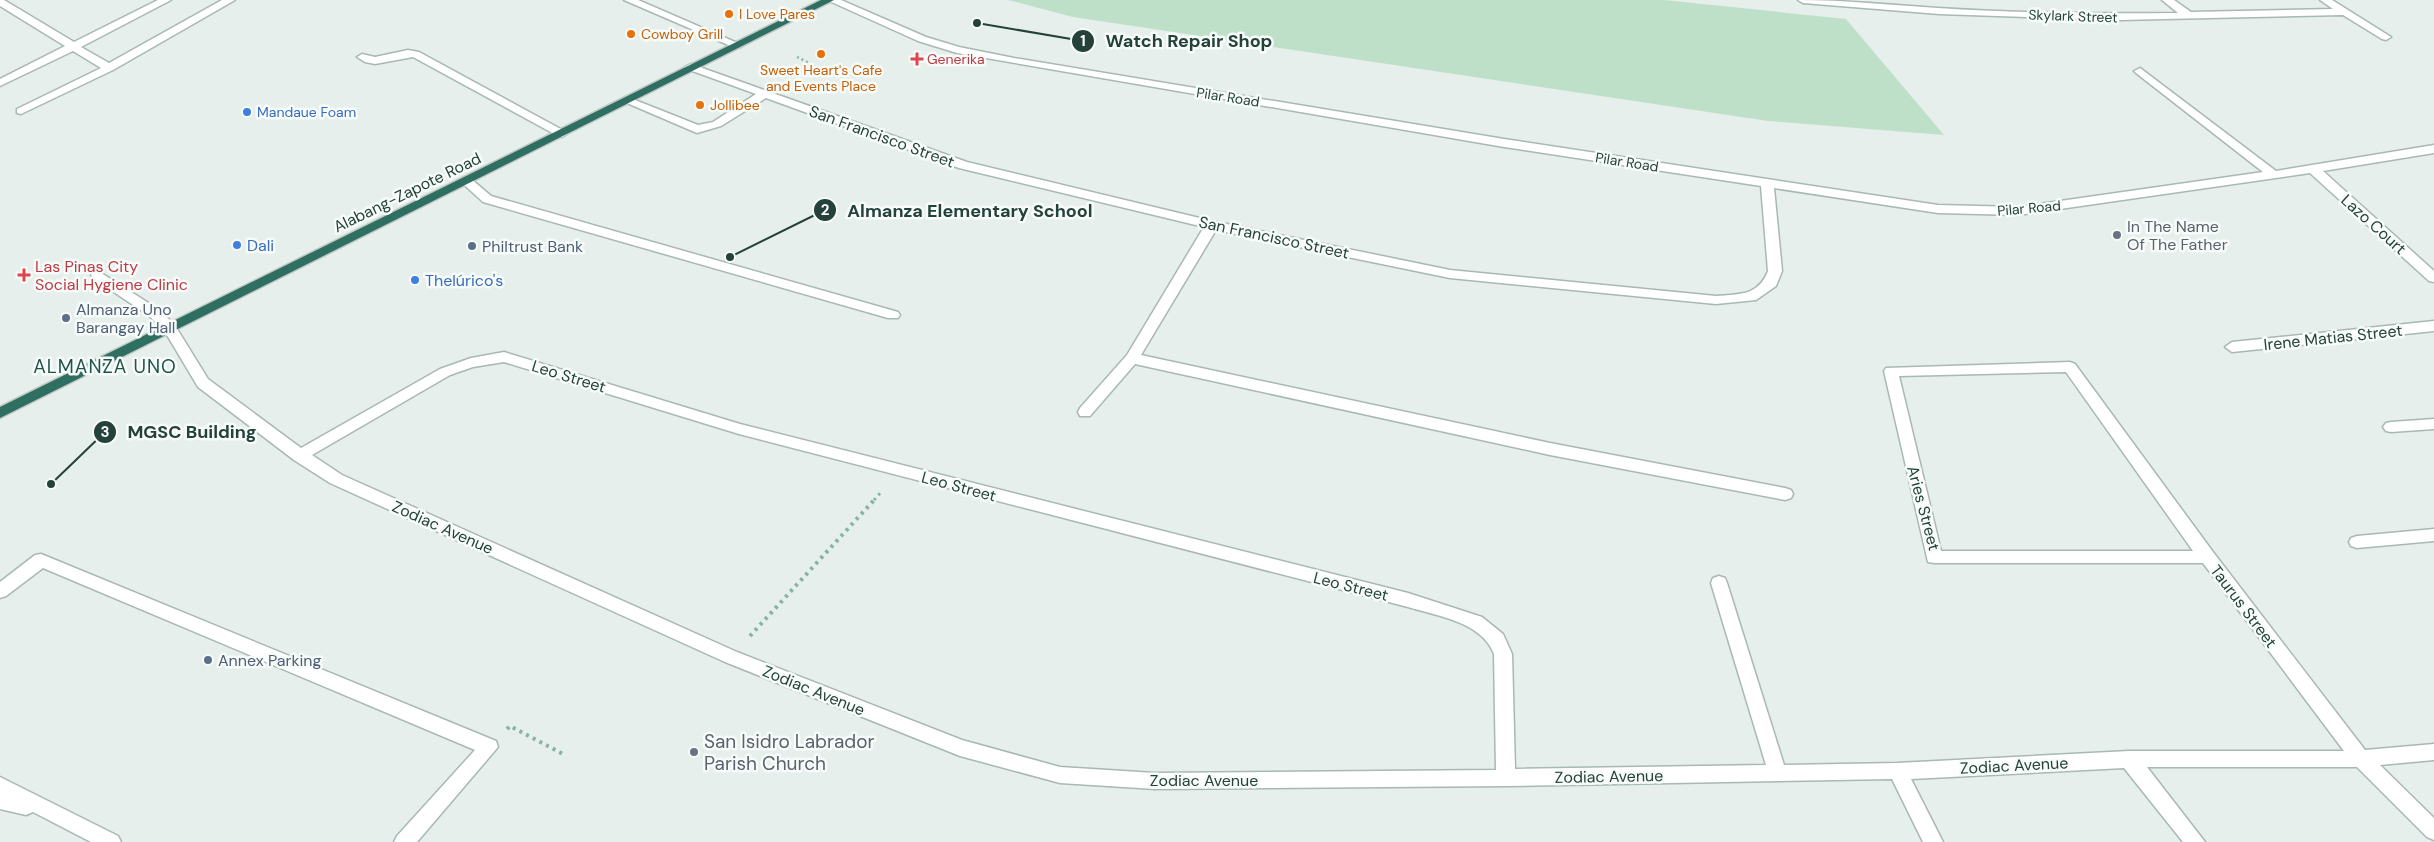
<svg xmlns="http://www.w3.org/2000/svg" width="2434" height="842" font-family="'DM Sans',sans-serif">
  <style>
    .green { fill: #bfe0c8 }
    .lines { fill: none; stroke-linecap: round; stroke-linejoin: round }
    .minor-casing { stroke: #a8b8b2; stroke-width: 3 }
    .highway-casing { stroke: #c2cac8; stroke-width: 3 }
    .path-far2 { stroke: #86b3a5; stroke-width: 2.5; stroke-dasharray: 2 3; stroke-linecap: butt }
    .path-far1 { stroke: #86b3a5; stroke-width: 3; stroke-dasharray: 2.5 4; stroke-linecap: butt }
    .path { stroke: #86b3a5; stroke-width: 4; stroke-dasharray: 3 4.5; stroke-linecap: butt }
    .minor { fill: #fff; fill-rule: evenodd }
    .highway { fill: #2f6f62; fill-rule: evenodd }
    .food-dot { fill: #e8710a; stroke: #f7fbf9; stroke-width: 2 }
    .health-dot { fill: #e0444e; stroke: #f7fbf9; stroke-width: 2 }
    .shop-dot { fill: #3f7fe0; stroke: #f7fbf9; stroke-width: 2 }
    .worship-dot { fill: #6b7280; stroke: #f7fbf9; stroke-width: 2 }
    .service-dot { fill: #5c6f8a; stroke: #f7fbf9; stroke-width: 2 }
    .labels { text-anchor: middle; stroke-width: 5; stroke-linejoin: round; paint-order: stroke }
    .far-food-label { font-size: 14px; fill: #c56008; stroke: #f7fbf9; text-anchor: start }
    .far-street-label { font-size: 14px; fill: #24423a; stroke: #f7fbf9 }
    .far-health-label { font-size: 14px; fill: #be3a42; stroke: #f7fbf9; text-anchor: start }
    .far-shop-label { font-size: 14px; fill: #366cbe; stroke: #f7fbf9; text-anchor: start }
    .street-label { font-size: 16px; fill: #24423a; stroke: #f7fbf9 }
    .worship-label { font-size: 16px; fill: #5b616d; stroke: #f7fbf9; text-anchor: start }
    .shop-label { font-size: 16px; fill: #366cbe; stroke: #f7fbf9; text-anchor: start }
    .service-label { font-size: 16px; fill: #4e5e75; stroke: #f7fbf9; text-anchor: start }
    .health-label { font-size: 16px; fill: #be3a42; stroke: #f7fbf9; text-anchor: start }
    .quarter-label { font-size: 19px; letter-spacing: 1px; fill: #1f5548; stroke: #f7fbf9 }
    .near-worship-label { font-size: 19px; fill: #5b616d; stroke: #f7fbf9; text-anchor: start }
    .leader { fill: none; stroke: #24423a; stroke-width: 2 }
    .callout-dot { fill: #24423a; stroke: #f7fbf9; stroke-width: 2 }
    .mark-label { font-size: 15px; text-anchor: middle; font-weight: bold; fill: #fff }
    .callout-label { font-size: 18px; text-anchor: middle; font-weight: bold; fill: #24423a; stroke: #f7fbf9; stroke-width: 5; stroke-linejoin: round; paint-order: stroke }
  </style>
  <rect width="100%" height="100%" fill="#e6efeb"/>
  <!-- green -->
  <path class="green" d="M1008 0H1664L1846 19 1944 135 1768 121 1073 17Z"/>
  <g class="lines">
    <!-- minor casing -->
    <g class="minor-casing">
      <path id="minor" d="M0 0H4L74 42 158 0H171L81 47 109 63 222 0H235L113 70 21 114 17 113V109L101 68 73 51 0 86V79L65 46 0 6Z
        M624 0H638L742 45 741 47H733Z
        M827 0H841L926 37 959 47 1014 58 1504 139 1938 205 2018 207 2263 172 2136 73 2134 71 2140 68 2276 171 2434 145V153L2323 171 2434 271V282L2429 281 2310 173 2018 215 1938 213 1774 188 1782 271 1776 286 1756 300 1716 304 1450 278 1216 230 1141 355 1550 443 1785 488 1791 490 1793 494 1791 498 1785 500 1550 455 1135 364 1090 416H1080L1078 412 1080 408 1127 355 1204 227 959 168 766 98 721 126 697 133 620 100 626 97 630 98 698 125 713 122 756 94 687 69 685 67 691 64 967 162 1212 221 1450 270 1716 296C1740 294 1758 296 1768 271L1761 186 1504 147 957 53 918 41Z
        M1798 0C1845 0 1891 5 1938 8 2018 13 2098 14 2178 13L2162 0H2174L2191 12 2333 9 2320 0H2332L2391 37 2386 40 2382 39 2343 15 2120 20 1939 14 1803 3Z
        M408 50 419 52 568 133 562 137 558 136 413 57 375 64 365 62 357 57 362 54 375 57Z
        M466 177 470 178 491 196 898 312 900 315 898 318H888L483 202 460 181Z
        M98 271 158 309 174 324 208 379 301 448 440 369 471 358 504 352 740 424 1408 593 1482 617 1503 634 1512 654 1515 769 1766 765 1711 583 1713 578 1719 576 1725 578 1727 583 1784 765 1897 763 2129 751H2344L2203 563H1934L1928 562 1884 371 1886 368 2070 362 2075 364 2213 552 2365 750 2434 744V760L2380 765 2434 818V840L2427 837 2357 767H2147L2205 842H2183L2124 768 1911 779 1943 842H1923L1892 779 1506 786 1155 789 1060 783 960 756 725 662 330 483 294 460 198 387 164 330 148 315 93 278 91 275ZM504 362 739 434 1408 607C1438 616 1482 622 1494 654L1496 770 1155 773 1060 767 962 740 737 652 342 475 312 455 450 375 473 367ZM2066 372 2193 551H1941L1899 376Z
        M2434 321V331L2232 352 2225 347 2232 342Z
        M2434 419V429L2391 432 2386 431 2383 427 2386 423 2391 422Z
        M2434 529V541L2357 548 2351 546 2349 542 2351 538 2357 536Z
        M41 554 496 741 498 747 417 842H394L397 836 475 750 43 568 6 596 0 598V582L35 555Z
        M0 777 118 836 121 842H91L33 812 26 815 0 809Z"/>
    </g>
    <!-- highway casing -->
    <g class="highway-casing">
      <path id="highway" d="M821 0H834L0 418V407Z"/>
    </g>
    <!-- path-far2 -->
    <path class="path-far2" d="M797 57 815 66"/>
    <!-- path-far1 -->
    <path class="path-far1" d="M874 500 882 491"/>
    <!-- path -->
    <path class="path" d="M750 636 875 499
      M507 729 510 726 565 755"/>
    <!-- minor -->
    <use href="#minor" class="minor"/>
    <!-- highway -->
    <use href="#highway" class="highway"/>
  </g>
  <!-- markers -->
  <g class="food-dot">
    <circle cx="729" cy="14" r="5"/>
    <circle cx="631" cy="34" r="5"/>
    <circle cx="821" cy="54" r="5"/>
    <circle cx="700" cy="105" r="5"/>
  </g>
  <g class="health-dot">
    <path d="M914.5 51.5h5v5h5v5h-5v5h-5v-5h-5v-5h5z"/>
    <path d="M21.5 267.5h5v5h5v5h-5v5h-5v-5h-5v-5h5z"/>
  </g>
  <g class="shop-dot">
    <circle cx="247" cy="112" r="5"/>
    <circle cx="237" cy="245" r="5"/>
    <circle cx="415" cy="280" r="5"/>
  </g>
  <g class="worship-dot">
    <circle cx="2117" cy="235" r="5"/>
    <circle cx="694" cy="752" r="5"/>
  </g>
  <g class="service-dot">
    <circle cx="472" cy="246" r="5"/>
    <circle cx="66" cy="318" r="5"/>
    <circle cx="208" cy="660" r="5"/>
  </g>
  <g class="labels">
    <!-- far-food labels -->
    <g class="far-food-label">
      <text x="739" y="19">I Love Pares</text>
      <text x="641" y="39">Cowboy Grill</text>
      <text x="821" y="75" text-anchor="middle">Sweet Heart's Cafe<tspan x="821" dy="16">and Events Place</tspan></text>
      <text x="710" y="110">Jollibee</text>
    </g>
    <!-- far-street labels -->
    <g class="far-street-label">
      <text transform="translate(2073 16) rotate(2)" y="5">Skylark Street</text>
      <text transform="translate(1228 97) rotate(9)" y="5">Pilar Road</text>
      <text transform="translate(1627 162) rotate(9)" y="5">Pilar Road</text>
      <text transform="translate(2029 208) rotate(-5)" y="5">Pilar Road</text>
    </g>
    <!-- far-health labels -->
    <g class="far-health-label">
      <text x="927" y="64">Generika</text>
    </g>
    <!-- far-shop labels -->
    <g class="far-shop-label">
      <text x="257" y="117">Mandaue Foam</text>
    </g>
    <!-- street labels -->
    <g class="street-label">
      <text transform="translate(882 136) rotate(20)" y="6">San Francisco Street</text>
      <text transform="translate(407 192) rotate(-26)" y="6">Alabang-Zapote Road</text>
      <text transform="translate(2374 224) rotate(42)" y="6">Lazo Court</text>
      <text transform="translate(1274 237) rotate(12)" y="6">San Francisco Street</text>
      <text transform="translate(2333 337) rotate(-6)" y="6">Irene Matias Street</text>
      <text transform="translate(569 376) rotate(17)" y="6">Leo Street</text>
      <text transform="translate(959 486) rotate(15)" y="6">Leo Street</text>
      <text transform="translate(1924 508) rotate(75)" y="6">Aries Street</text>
      <text transform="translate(443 527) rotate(24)" y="6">Zodiac Avenue</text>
      <text transform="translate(1351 586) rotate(14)" y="6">Leo Street</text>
      <text transform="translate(2244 606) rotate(53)" y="6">Taurus Street</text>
      <text transform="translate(814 690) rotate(22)" y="6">Zodiac Avenue</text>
      <text transform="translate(2014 765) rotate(-3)" y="6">Zodiac Avenue</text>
      <text transform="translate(1609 776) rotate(-1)" y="6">Zodiac Avenue</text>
      <text x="1204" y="786">Zodiac Avenue</text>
    </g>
    <!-- worship labels -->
    <g class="worship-label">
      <text x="2127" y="232">In The Name<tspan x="2127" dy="18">Of The Father</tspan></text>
    </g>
    <!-- shop labels -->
    <g class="shop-label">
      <text x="247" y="251">Dali</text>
      <text x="425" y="286">Thelúrico's</text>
    </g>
    <!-- service labels -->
    <g class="service-label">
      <text x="482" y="252">Philtrust Bank</text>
      <text x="76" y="315">Almanza Uno<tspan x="76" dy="18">Barangay Hall</tspan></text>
      <text x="218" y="666">Annex Parking</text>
    </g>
    <!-- health labels -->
    <g class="health-label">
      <text x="35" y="272">Las Pinas City<tspan x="35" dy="18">Social Hygiene Clinic</tspan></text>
    </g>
    <!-- quarter labels -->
    <g class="quarter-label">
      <text x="105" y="373">ALMANZA UNO</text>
    </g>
    <!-- near-worship labels -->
    <g class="near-worship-label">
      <text x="704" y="748">San Isidro Labrador<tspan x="704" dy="22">Parish Church</tspan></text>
    </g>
  </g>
  <!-- callouts -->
  <path class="leader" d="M977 23L1083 41M730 257L825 210M51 484L105 432"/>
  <g class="callout-dot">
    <circle cx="977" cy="23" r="5"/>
    <circle cx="730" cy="257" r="5"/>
    <circle cx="51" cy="484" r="5"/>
    <circle cx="1083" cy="41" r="12"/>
    <circle cx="825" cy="210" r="12"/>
    <circle cx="105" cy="432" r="12"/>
  </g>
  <g class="mark-label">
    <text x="1083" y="46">1</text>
    <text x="825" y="215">2</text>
    <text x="105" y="437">3</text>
  </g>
  <g class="callout-label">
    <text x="1189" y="47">Watch Repair Shop</text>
    <text x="970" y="217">Almanza Elementary School</text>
    <text x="192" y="438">MGSC Building</text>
  </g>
</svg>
